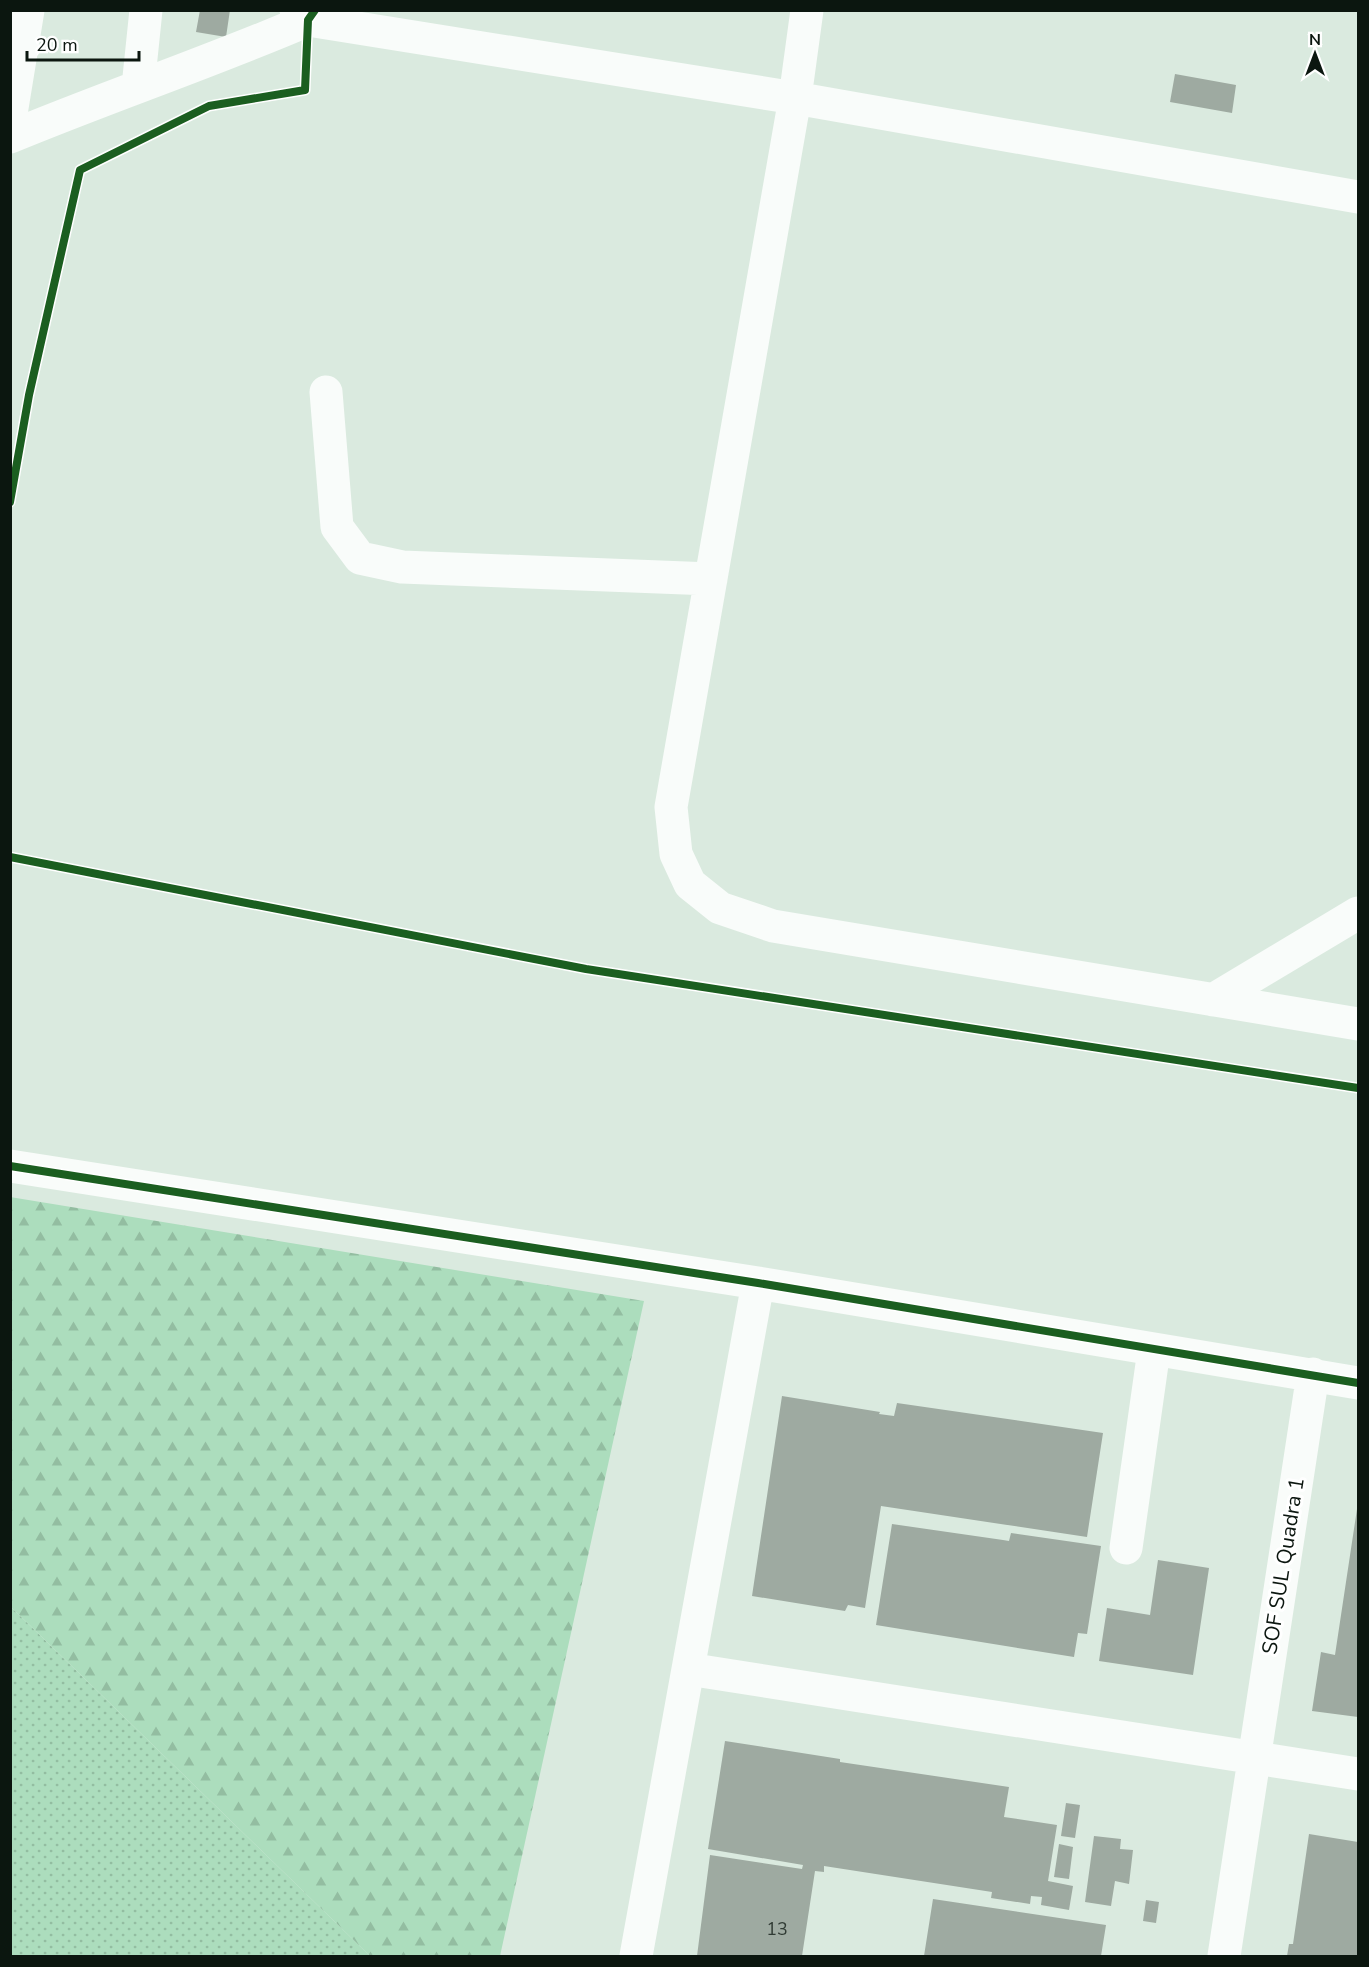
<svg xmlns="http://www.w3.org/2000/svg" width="1369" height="1967" font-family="'Nunito Sans',sans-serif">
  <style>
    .grass { fill: url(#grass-dots) }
    .forest { fill: url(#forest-firs) }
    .building { fill: #9eaaa1 }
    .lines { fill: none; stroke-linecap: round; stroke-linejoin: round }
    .minor { stroke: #f9fcfa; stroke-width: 33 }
    .cycleway-casing { stroke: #fff; stroke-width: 11 }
    .cycleway { stroke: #1b5e20; stroke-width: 8 }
    .labels { text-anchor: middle; stroke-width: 6; stroke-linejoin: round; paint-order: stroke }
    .number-label { font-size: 18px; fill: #303b34 }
    .street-label { font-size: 21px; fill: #0b160f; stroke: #fff }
  </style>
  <defs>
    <pattern id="grass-dots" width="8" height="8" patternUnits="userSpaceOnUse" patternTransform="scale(1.5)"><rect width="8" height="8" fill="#acddbd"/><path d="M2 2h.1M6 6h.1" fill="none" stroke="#93bda1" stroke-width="1.8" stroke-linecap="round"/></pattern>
    <pattern id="forest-firs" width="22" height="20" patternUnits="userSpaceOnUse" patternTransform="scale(1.5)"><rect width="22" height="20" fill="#acddbd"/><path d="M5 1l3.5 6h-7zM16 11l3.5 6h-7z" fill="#93bda1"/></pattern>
  </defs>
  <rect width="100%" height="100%" fill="#daeadf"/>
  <!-- grass -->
  <path class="grass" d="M10 1607H11L370 1956H11Z"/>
  <!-- forest -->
  <path class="forest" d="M10 1197 644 1301 500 1956H370L11 1607Z"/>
  <!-- building -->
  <path class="building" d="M200 10H230L226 37 196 32Z
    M1175 74 1236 85 1232 113 1170 102Z
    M782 1396 880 1412 879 1414 894 1416 897 1403 1103 1433 1087 1537 881 1506 865 1608 848 1605 845 1611 752 1596Z
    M1357 1509H1358V1717L1312 1711 1321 1652 1335 1655Z
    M892 1524 1003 1540 1009 1541 1011 1533 1101 1546 1087 1634 1078 1633 1074 1657 876 1625Z
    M1158 1560 1209 1568 1193 1675 1099 1661 1107 1608 1150 1615Z
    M725 1741 840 1759V1762L1009 1787 1004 1817 1057 1825 1048 1881 1073 1886 1069 1910 1041 1905 1042 1897 1031 1896 1030 1904 991 1898 992 1892 824 1866V1872L815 1871 802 1956H697L710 1855 802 1869 803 1865 708 1849Z
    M1066 1803 1080 1805 1075 1838 1061 1836Z
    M1309 1834 1358 1842V1956H1287L1289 1944H1293Z
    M1094 1836 1121 1839 1120 1849 1133 1850 1129 1884 1115 1881 1111 1906 1085 1902Z
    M1059 1844 1073 1847 1069 1879 1054 1877Z
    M933 1899 1106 1925 1101 1956H924Z
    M1146 1900 1159 1902 1156 1923 1143 1921Z"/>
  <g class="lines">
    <!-- minor -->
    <path class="minor" d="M296 10 308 20 795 98 1358 197
      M807 10 795 98 671 807 676 854 690 884 720 908 773 926 1358 1024
      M138 87 146 10
      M10 120 28 10
      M10 137C109 96 210 62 308 20
      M326 392 337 527 360 558 402 567 711 579
      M1213 1000 1358 913
      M10 1166 758 1283 1358 1383
      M1126 1548 1154 1350
      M688 1669 1358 1774
      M636 1956 758 1283
      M1224 1956 1313 1374"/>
    <!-- cycleway casing -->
    <g class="cycleway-casing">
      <path id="cycleway" d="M10 502 29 395 80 170 209 106 305 90 308 20 315 10
        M10 857 586 969 1358 1088
        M10 1166 758 1283 1358 1383"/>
    </g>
    <!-- cycleway -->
    <use href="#cycleway" class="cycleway"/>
  </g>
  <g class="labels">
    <!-- number labels -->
    <g class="number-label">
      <text x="777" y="1935">13</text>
    </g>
    <!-- street labels -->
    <g class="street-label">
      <text transform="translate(1283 1566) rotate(-81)" y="7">SOF SUL Quadra 1</text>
    </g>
  </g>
  <!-- border -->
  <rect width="1369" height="1967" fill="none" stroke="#0b160f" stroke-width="24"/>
  <!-- north arrow -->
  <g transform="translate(1315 54)" stroke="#ffffff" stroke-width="4.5" paint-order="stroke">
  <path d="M0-4.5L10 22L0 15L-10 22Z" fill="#0b160f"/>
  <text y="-9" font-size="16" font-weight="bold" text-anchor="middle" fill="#0b160f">N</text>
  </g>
  <!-- scale -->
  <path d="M27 51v9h112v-9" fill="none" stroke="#0b160f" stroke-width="3"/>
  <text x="36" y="51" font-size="18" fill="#0b160f" stroke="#ffffff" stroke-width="4.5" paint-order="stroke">20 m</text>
</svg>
